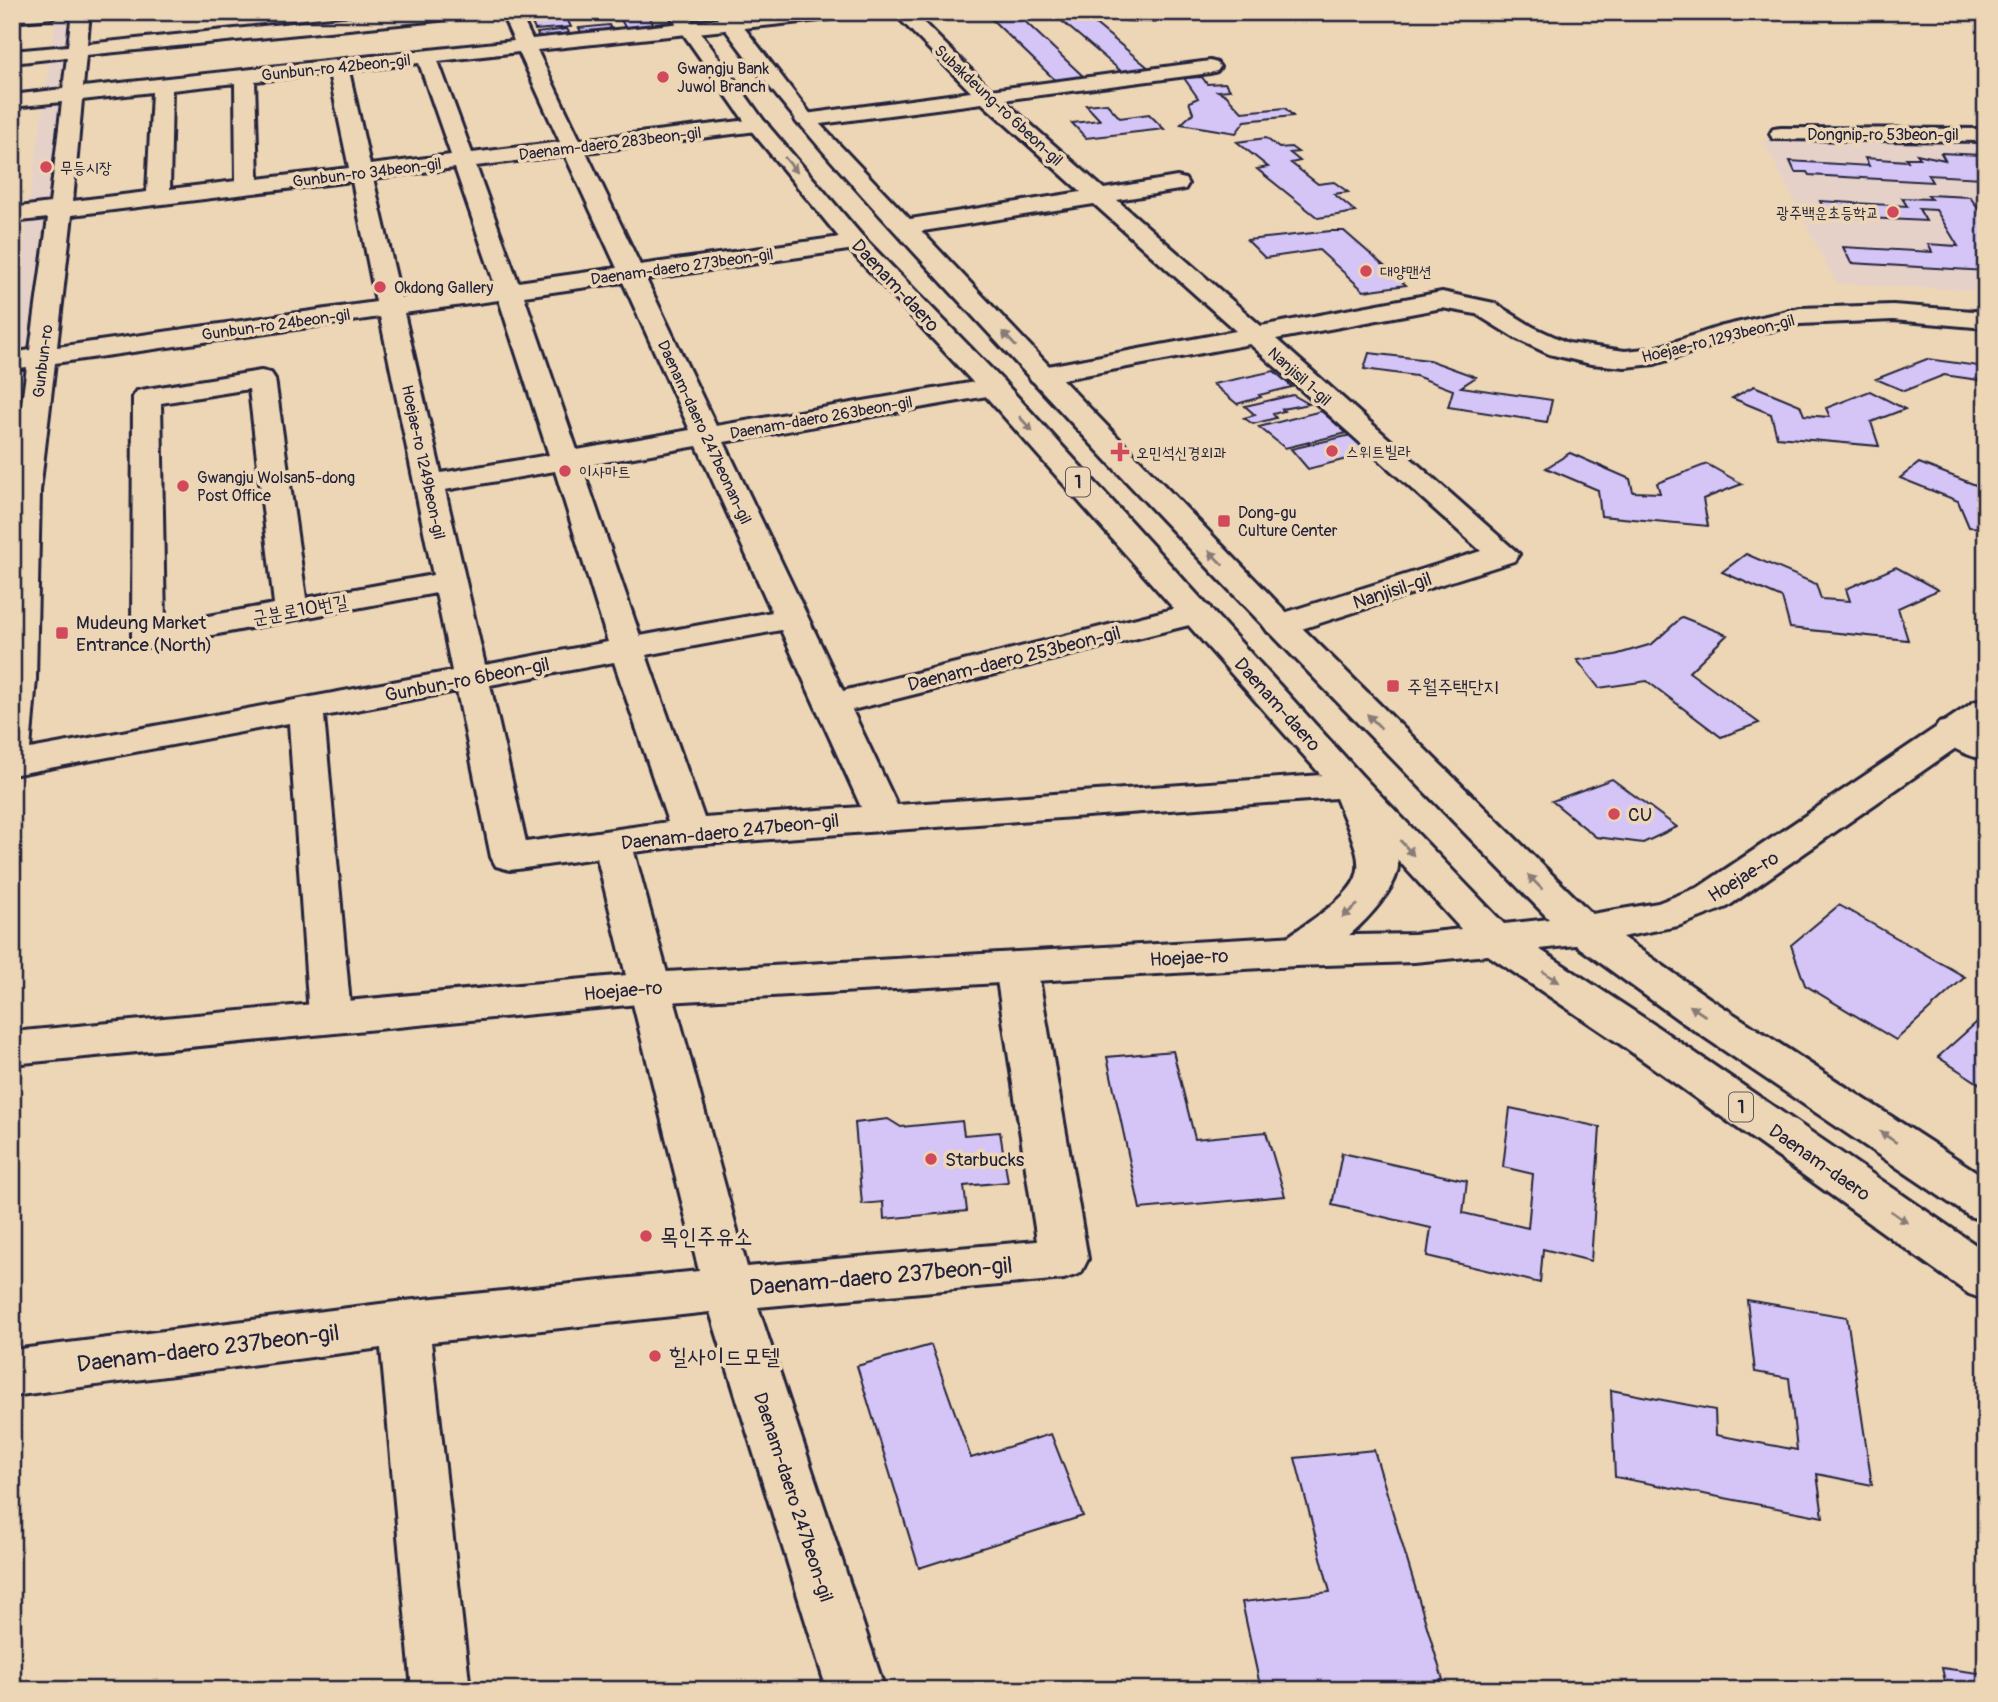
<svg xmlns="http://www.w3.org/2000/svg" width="1998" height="1702" font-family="Pangolin,'Poor Story',sans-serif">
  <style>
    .built { fill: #e6d1c9 }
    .building { fill: #d4c5f6; stroke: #22223b; stroke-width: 2 }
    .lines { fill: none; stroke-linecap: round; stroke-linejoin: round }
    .minor-casing { stroke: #22223b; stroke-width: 6 }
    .major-casing { stroke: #22223b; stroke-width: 6 }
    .minor { fill: #edd6b6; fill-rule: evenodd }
    .major { fill: #edd6b6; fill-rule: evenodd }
    .oneway { fill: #887c78 }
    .poi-dot { fill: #d1495b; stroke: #edd6b6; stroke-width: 2.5 }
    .labels { text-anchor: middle; stroke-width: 7; stroke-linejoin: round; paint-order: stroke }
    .far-street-label { font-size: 16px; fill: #22223b; stroke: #edd6b6 }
    .far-poi-label { font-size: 16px; fill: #22223b; stroke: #edd6b6; text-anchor: start }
    .shield { fill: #edd6b6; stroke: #5f5860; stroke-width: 2 }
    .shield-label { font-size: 18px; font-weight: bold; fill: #22223b }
    .street-label { font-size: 19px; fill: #22223b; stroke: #edd6b6 }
    .poi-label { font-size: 19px; fill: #22223b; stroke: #edd6b6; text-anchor: start }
    .near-poi-label { font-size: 23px; fill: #22223b; stroke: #edd6b6; text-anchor: start }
    .near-street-label { font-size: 23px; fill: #22223b; stroke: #edd6b6 }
  </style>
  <rect width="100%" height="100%" fill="#edd6b6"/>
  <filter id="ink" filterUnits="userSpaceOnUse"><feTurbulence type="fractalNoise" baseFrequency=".0143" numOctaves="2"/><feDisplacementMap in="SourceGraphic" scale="14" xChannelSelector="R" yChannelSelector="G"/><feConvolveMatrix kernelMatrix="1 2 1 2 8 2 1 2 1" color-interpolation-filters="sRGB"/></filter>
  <g filter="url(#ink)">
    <!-- built -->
    <path class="built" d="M57 12H75L12 563V323Z
      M1763 140H1986V291L1836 283Z"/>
    <!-- building -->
    <path class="building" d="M564 12 566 17 531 21 528 14Z
      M617 12H646L657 30 628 33Z
      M984 12H1015L1085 78 1056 81Z
      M1051 12H1081L1150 69 1122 72Z
      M1128 12H1158L1156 22 1126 21Z
      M567 19 571 27 535 30 532 23Z
      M609 25 614 35 584 38 579 28Z
      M567 29 573 39 542 42 537 33Z
      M1202 77 1207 84 1225 83 1230 90 1218 91 1226 95 1242 112 1285 108 1293 116 1245 121 1236 133 1181 124 1193 113 1189 102 1198 98 1184 78Z
      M1106 103 1120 118 1149 114 1164 129 1086 138 1072 123 1100 120 1086 105Z
      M1266 138 1279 148 1291 147 1298 152 1290 153 1300 161 1291 163 1318 184 1334 182 1348 192 1334 194 1356 212 1318 218 1257 169 1268 167 1237 142Z
      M1941 153 1980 155 1986 164V175L1980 174 1982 178 1928 175 1932 182 1809 175 1807 172H1795L1790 161 1869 166 1865 158 1908 161 1906 158H1920L1917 154 1945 160Z
      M1928 195 1970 197 1986 220V263H1981L1986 271 1851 263 1843 247 1932 252 1928 244 1958 246 1936 210 1919 209 1926 221 1827 216 1820 201 1907 206 1902 198 1931 199Z
      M1331 231H1344L1406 285 1364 291 1319 250 1265 258 1247 240Z
      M1369 353 1429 360 1476 377 1461 387 1552 400 1547 422 1448 407 1453 390 1416 376 1364 369Z
      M1927 359 1986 367V381L1944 375 1904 391 1876 379Z
      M1274 371 1292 387 1259 395 1261 397 1237 404 1213 384Z
      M1754 386 1800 405 1804 415 1830 417 1826 408 1870 391 1905 409 1871 422 1879 446 1777 437 1771 414 1732 398Z
      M1293 395 1309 404 1282 409 1284 411 1273 414 1276 418 1253 424 1244 418 1255 415 1245 406Z
      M1321 411 1347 433 1285 448 1259 427Z
      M1351 435 1374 452 1308 469 1291 449Z
      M1570 453 1630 479 1633 492 1660 493 1657 483 1707 464 1742 484 1703 499 1708 526 1601 516 1598 490 1546 468Z
      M1919 463 1986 489V528L1969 527 1958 501 1900 478Z
      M1746 554 1816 584 1821 599 1850 601 1846 589 1896 567 1938 590 1898 608 1908 640 1790 628 1782 598 1722 572Z
      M1682 617 1727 635 1689 672 1759 723 1721 737 1647 681 1599 688 1577 660 1615 655 1652 644Z
      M1612 779 1677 827 1643 843 1596 837 1552 801Z
      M1839 905 1965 977 1896 1040 1805 985 1791 945Z
      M1986 1014V1088L1938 1057Z
      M1173 1051 1195 1139 1266 1132 1285 1196 1140 1209 1107 1057Z
      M1510 1108 1600 1127 1591 1261 1543 1249 1540 1283 1427 1256 1431 1228 1332 1205 1342 1153 1467 1181 1463 1213 1528 1228 1533 1174 1503 1167Z
      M888 1119 901 1127 962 1121 964 1135 1000 1132 1008 1182 964 1186 967 1211 884 1219 883 1202 862 1204 855 1123Z
      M1747 1300 1847 1317 1872 1485 1817 1474 1823 1517 1615 1477 1611 1390 1715 1410 1716 1435 1797 1450 1789 1378 1755 1372Z
      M931 1345 971 1458 1051 1434 1083 1516 919 1568 857 1366Z
      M1374 1450 1443 1680 1363 1690H1261L1242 1602 1330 1592 1295 1458Z
      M1942 1668 1986 1674V1690H1947Z"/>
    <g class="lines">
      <!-- minor casing -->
      <g class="minor-casing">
        <path id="minor" d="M12 12H61L52 18 12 22Z
          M72 12H90L87 44 401 12H468L459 18 86 55 83 87 514 41 501 12H519L532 39 785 12H848L839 18 537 50 580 140 757 119 764 121 768 125 764 129 757 131 586 152 640 265 855 235 863 237 867 242 863 247 855 249 646 279 716 426 993 379 1003 381 1007 387 1003 393 993 395 724 442 843 691 1197 603 1209 606 1213 613 1209 620 852 710 897 805 1350 773 1363 777 1368 785C1377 807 1399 843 1398 866 1397 898 1327 963 1297 965 1292 966 1286 963 1282 961L1276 951C1283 938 1295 932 1308 923 1376 876 1364 868 1336 798L690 845 634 852 747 1267 1037 1241 995 967 1001 957 1016 952 1031 957 1037 967 1088 1259 1081 1273 1064 1279 758 1307 885 1690H827L710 1312 431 1342 470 1690H412L381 1348 12 1396V1350L404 1301 699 1271 597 858 510 870 496 866 491 857 457 691 324 716 351 1016 345 1027 330 1032 315 1027 309 1016 289 723 12 775V475L27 367 12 369V353L30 350 48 218 12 222V208L50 203 62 102 12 107V95L63 89 67 57 12 63V51L68 46ZM519 52 560 142 472 153 438 61ZM419 63 451 155 370 165 349 71ZM329 73 349 168 258 179 255 81ZM235 83 236 181 170 189 172 90ZM152 92 147 192 73 201 82 100ZM565 155 617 268 518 282 476 166ZM455 168 495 285 401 298 373 178ZM352 181 376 302 57 347 72 215ZM623 282 690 430 577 450 524 296ZM499 300 549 455 441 473 404 313ZM380 317 433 575 306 598 275 379 271 373 261 371 147 389 137 391 133 397 132 637 137 644 149 647 436 593 452 671 30 749 36 679 40 491 55 363ZM249 389 274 604 165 624 161 403ZM697 446 772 612 640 636 582 466ZM555 471 608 642 485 665 445 490ZM781 630 861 807 704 818 646 655ZM614 662 668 822 526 842 490 685Z
          M893 12H913L991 90 1210 61 1217 63 1220 67 1217 71 1210 73 1003 100 1104 189 1177 177 1185 179 1188 184 1185 189 1117 200 1261 326 1442 292 1494 303 1533 327 1568 343 1625 351 1655 348 1719 327 1800 308 1893 305 1986 312V328L1893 320 1800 324 1738 338 1655 364 1625 367 1591 364 1549 354 1515 338 1476 314 1442 308 1276 339 1519 554 1514 561 1292 632 1280 635 1268 632 1263 625 1268 618 1481 551 1250 344 1042 383 1032 381 1028 375 1032 369 1042 367 1236 331 1094 204 904 234 896 232 892 227 896 222 904 220 1081 192 982 103 805 126 798 124 795 120 798 116 805 114 971 92Z
          M1781 128 1986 129V141L1773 139 1770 134 1773 129Z
          M1952 720 1986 734V760C1968 756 1944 746 1934 731L1939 723Z"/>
      </g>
      <!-- major casing -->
      <g class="major-casing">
        <path id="major" d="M668 12H686L764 121 863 237 1003 381 1363 777 1504 924 1549 919C1362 728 1176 538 996 341 898 234 797 131 713 12H732L812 116 1052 369 1292 618 1592 914 1658 903 1699 887 1974 702 1986 699V727L1727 907 1678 926 1622 937 1709 998 1986 1178V1221L1969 1216 1679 1020 1576 945 1539 949 1653 1024 1986 1252V1300L1969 1294 1623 1046 1488 955 1414 962 1296 966 649 1003 12 1064V1032L649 973 1296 936 1414 934 1461 929 1337 793 983 393 847 247 750 129Z"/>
      </g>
      <!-- minor -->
      <use href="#minor" class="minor"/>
      <!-- major -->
      <use href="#major" class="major"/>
    </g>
    <!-- one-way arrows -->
    <defs><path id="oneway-solid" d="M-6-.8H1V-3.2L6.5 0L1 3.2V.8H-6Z" transform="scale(1.75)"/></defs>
    <g class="oneway">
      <use href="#oneway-solid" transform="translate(791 165) rotate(50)"/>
      <use href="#oneway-solid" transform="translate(1009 339) rotate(-133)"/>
      <use href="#oneway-solid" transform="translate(1026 424) rotate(48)"/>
      <use href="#oneway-solid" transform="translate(1216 558) rotate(-134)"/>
      <use href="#oneway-solid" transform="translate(1374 721) rotate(-135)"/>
      <use href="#oneway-solid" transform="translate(1407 848) rotate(48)"/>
      <use href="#oneway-solid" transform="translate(1535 882) rotate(-135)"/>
      <use href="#oneway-solid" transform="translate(1350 911) rotate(140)"/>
      <use href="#oneway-solid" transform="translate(1551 977) rotate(34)"/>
      <use href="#oneway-solid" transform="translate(1698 1011) rotate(-146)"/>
      <use href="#oneway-solid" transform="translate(1888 1137) rotate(-146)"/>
      <use href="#oneway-solid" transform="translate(1899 1217) rotate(35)"/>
    </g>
  </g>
  <!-- markers -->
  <g class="poi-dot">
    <circle cx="663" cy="77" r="7"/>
    <circle cx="46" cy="167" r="7"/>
    <circle cx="1893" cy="212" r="7"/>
    <circle cx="1366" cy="271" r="7"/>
    <circle cx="380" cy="287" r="7"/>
    <circle cx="1332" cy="451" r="7"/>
    <path d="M1116.5 441.5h7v7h7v7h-7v7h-7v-7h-7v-7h7z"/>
    <circle cx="565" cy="471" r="7"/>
    <circle cx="183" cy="486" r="7"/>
    <rect x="1217" y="514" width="14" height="14" rx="3.5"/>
    <rect x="55" y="626" width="14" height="14" rx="3.5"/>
    <rect x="1386" y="679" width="14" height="14" rx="3.5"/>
    <circle cx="1614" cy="814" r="7"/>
    <circle cx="931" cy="1159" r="7"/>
    <circle cx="646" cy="1236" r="7"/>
    <circle cx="655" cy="1356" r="7"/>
  </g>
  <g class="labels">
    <!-- far-street labels -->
    <g class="far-street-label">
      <text transform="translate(336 67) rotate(-6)" y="6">Gunbun-ro 42beon-gil</text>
      <text transform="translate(999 105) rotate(43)" y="6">Subakdeung-ro 6beon-gil</text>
      <text x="1883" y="140">Dongnip-ro 53beon-gil</text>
      <text transform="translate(610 143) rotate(-7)" y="6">Daenam-daero 283beon-gil</text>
      <text transform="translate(367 172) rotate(-7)" y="6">Gunbun-ro 34beon-gil</text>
      <text transform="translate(682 266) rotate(-8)" y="6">Daenam-daero 273beon-gil</text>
      <text transform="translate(276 324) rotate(-8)" y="6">Gunbun-ro 24beon-gil</text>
      <text transform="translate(1718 338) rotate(-14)" y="6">Hoejae-ro 1293beon-gil</text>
      <text transform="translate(42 361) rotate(-83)" y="6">Gunbun-ro</text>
      <text transform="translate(1300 376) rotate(42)" y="6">Nanjisil 1-gil</text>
      <text transform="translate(821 417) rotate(-10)" y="6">Daenam-daero 263beon-gil</text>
      <text transform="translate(705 432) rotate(65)" y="6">Daenam-daero 247beonan-gil</text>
      <text transform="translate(424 462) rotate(78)" y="6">Hoejae-ro 1249beon-gil</text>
    </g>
    <!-- far-poi labels -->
    <g class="far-poi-label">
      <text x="677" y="74">Gwangju Bank<tspan x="677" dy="18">Juwol Branch</tspan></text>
      <text x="60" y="173">무등시장</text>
      <text x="1879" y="218" text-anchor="end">광주백운초등학교</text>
      <text x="1380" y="277">대양맨션</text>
      <text x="394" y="293">Okdong Gallery</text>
      <text x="1346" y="457">스위트빌라</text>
      <text x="1136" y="458">오민석신경외과</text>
      <text x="579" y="477">이사마트</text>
      <text x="197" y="483">Gwangju Wolsan5-dong<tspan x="197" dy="18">Post Office</tspan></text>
      <text x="1238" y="518">Dong-gu<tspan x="1238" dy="18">Culture Center</tspan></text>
    </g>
    <!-- shield labels -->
    <g class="shield">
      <rect x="1066" y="467.5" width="24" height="29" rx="5"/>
      <rect x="1729" y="1092.5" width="24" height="29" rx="5"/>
    </g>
    <g class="shield-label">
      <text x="1078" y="488">1</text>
      <text x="1741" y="1113">1</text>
    </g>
    <!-- street labels -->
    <g class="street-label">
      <text transform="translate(896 285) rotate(47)" y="7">Daenam-daero</text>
      <text transform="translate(1392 590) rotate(-18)" y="7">Nanjisil-gil</text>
      <text transform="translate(300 609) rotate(-10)" y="7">군분로10번길</text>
      <text transform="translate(1014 658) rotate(-14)" y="7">Daenam-daero 253beon-gil</text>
      <text transform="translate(467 679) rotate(-11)" y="7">Gunbun-ro 6beon-gil</text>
      <text transform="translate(1278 704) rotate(48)" y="7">Daenam-daero</text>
      <text transform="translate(730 831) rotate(-6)" y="7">Daenam-daero 247beon-gil</text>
      <text transform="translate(1743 876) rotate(-32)" y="7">Hoejae-ro</text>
      <text transform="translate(1189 957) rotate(-3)" y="7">Hoejae-ro</text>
      <text transform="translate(623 990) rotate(-5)" y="7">Hoejae-ro</text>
      <text transform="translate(1820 1162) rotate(35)" y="7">Daenam-daero</text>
      <text transform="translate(794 1497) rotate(72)" y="7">Daenam-daero 247beon-gil</text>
    </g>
    <!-- poi labels -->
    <g class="poi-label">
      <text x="76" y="629">Mudeung Market<tspan x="76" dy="22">Entrance (North)</tspan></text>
      <text x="1407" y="693">주월주택단지</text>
      <text x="1628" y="821">CU</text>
      <text x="945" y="1166">Starbucks</text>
    </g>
    <!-- near-poi labels -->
    <g class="near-poi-label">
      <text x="660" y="1244">목인주유소</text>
      <text x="669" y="1364">힐사이드모텔</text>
    </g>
    <!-- near-street labels -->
    <g class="near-street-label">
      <text transform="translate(881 1276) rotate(-5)" y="8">Daenam-daero 237beon-gil</text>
      <text transform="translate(208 1348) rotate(-7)" y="8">Daenam-daero 237beon-gil</text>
    </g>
  </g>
  <!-- margin -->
  <rect width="1998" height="1702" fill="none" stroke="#edd6b6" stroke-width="42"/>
  <rect x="21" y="21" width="1956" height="1660" fill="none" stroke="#22223b" stroke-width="2.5" filter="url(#ink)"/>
</svg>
